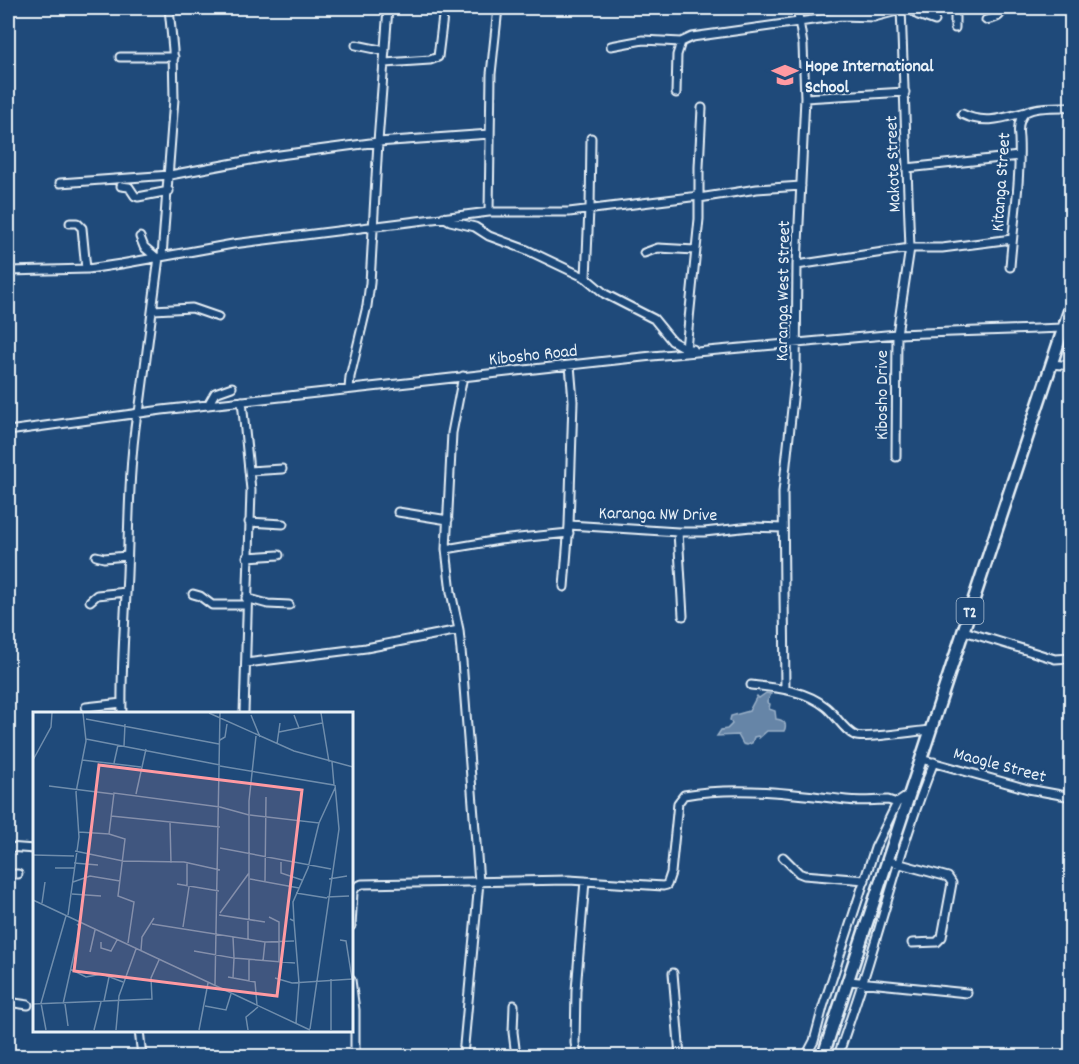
<svg xmlns="http://www.w3.org/2000/svg" width="1079" height="1064" font-family="Dekko,sans-serif">
  <style>
    .water { fill: #6685a7; stroke: #9ab0c7; stroke-width: 1.5 }
    .lines { fill: none; stroke-linecap: round; stroke-linejoin: round }
    .minor-casing { stroke: #e8f1f8; stroke-width: 11 }
    .highway-casing { stroke: #e8f1f8; stroke-width: 15 }
    .minor { stroke: #1f4a7a; stroke-width: 7 }
    .highway { stroke: #1f4a7a; stroke-width: 10 }
    .labels { text-anchor: middle; stroke-width: 4.5; stroke-linejoin: round; paint-order: stroke }
    .shield { fill: #1f4a7a; stroke: #acbfd2; stroke-width: 1.5 }
    .shield-label { font-size: 16px; font-weight: bold; fill: #e8f1f8 }
    .poi-label { font-size: 18px; font-weight: bold; fill: #e8f1f8; stroke: #1f4a7a; text-anchor: start }
    .street-label { font-size: 18px; fill: #e8f1f8; stroke: #1f4a7a }
    .inset-road { fill: none; stroke: #6f8dac; stroke-width: 1.5 }
    .view { fill: #ff9aa2; fill-opacity: 0.15; stroke: #ff9aa2; stroke-width: 3 }
    .inset-edge { fill: none; stroke: #e8f1f8; stroke-width: 3 }
  </style>
  <rect width="100%" height="100%" fill="#1f4a7a"/>
  <filter id="ink" filterUnits="userSpaceOnUse"><feTurbulence type="fractalNoise" baseFrequency=".0167" numOctaves="2"/><feDisplacementMap in="SourceGraphic" scale="12" xChannelSelector="R" yChannelSelector="G"/><feConvolveMatrix kernelMatrix="1 2 1 2 8 2 1 2 1" color-interpolation-filters="sRGB"/></filter>
  <g filter="url(#ink)">
    <!-- water -->
    <path class="water" d="M766 693 771 694 767 702 770 704 769 709 775 711 776 719C783 720 788 723 784 731H767L759 738 758 736 754 737 752 743 747 745 743 744 738 735 717 736 721 730 727 729 732 724 730 720 731 716 749 711 757 696 759 698Z"/>
    <g class="lines">
      <!-- minor casing -->
      <g class="minor-casing">
        <path id="minor" d="M910 8 918 15 935 21
          M986 20C995 18 1001 18 1002 8
          M955 28V8
          M356 45 385 51
          M611 46 643 40 681 42
          M120 57H174
          M385 63 430 60 438 57 444 8
          M676 93 677 55 681 42 692 37 841 16 874 17 901 10
          M805 98 905 92
          M962 114C984 125 1003 118 1026 112
          M907 168 1019 156
          M60 183 170 175 272 156 378 142 490 134
          M121 186 129 187 135 196 138 197 169 191
          M699 198 757 189 801 186
          M590 208 591 138
          M489 212 491 74 498 8
          M443 217 450 221 475 227 489 236 527 250 586 278 605 294 654 319 672 341 686 349
          M70 223H77L82 228 86 269
          M140 237 144 247 157 258
          M644 253 658 248 695 250
          M162 256 174 99 173 50 169 8
          M797 265 910 248 901 8
          M1010 267C1013 224 1021 181 1019 138 1018 130 1018 118 1026 112 1035 106 1061 107 1072 107
          M8 271 88 269 121 264 233 244 489 212H569L699 196
          M586 278 589 209
          M153 310 192 308 218 317
          M693 349H686L699 219V167L702 108
          M1051 364 1072 366
          M463 376 452 433 446 549 451 592 459 630 462 661 479 882 463 1056
          M349 389 350 377 367 306 370 283 378 142 388 8
          M242 401 251 490 244 713
          M208 405 215 393 232 387
          M139 413 159 257
          M8 431 162 410 652 356 897 334 1063 328
          M896 457 897 334 910 248H942L1012 239
          M249 471 282 469
          M398 512 448 520
          M249 522 283 524
          M569 525 678 532H704L751 527 783 528
          M678 532 683 616
          M446 549 499 540 569 533
          M96 556 104 558 127 556
          M247 557 279 555
          M564 587 569 525 573 401 570 365
          M193 594 200 596 212 605H246
          M246 598 268 604 289 605
          M90 601 97 595 126 592
          M964 631 1055 659 1072 658
          M246 663 366 648 459 630
          M751 685C777 688 805 690 826 707 836 715 844 731 856 736 865 739 917 731 931 730
          M785 689 783 492 796 371 797 265 805 98 803 45 797 8
          M86 707 122 703
          M122 713C121 667 125 621 127 574 129 520 129 467 137 413
          M921 759 1028 789 1072 797
          M8 847 34 849
          M783 857 799 873 804 875 865 880
          M893 862 948 877 952 883 942 937 937 942 912 943
          M8 874H18
          M351 926 353 892 356 887 362 884 569 880 663 886 667 885 671 873 678 803 684 795C737 786 793 793 846 800 860 802 874 800 888 800L897 803
          M673 973 680 1056
          M351 980 355 1010V1056
          M849 981 967 993
          M8 1002 28 1005
          M514 1005 513 1032 516 1056
          M139 1030 142 1056
          M577 1056 575 1043 576 990 585 881
          M806 1056 814 1041 823 1007 875 848 897 803 909 795
          M838 1056C849 1023 861 989 871 955 891 890 908 825 934 762"/>
      </g>
      <!-- highway casing -->
      <g class="highway-casing">
        <path id="highway" d="M823 1056 1072 302"/>
      </g>
      <!-- minor -->
      <use href="#minor" class="minor"/>
      <!-- highway -->
      <use href="#highway" class="highway"/>
    </g>
  </g>
  <!-- icons -->
  <defs>
    <g id="school-bare" transform="scale(2.07)"><path d="M0-5L7-2L0 1L-7-2ZM-4 1L0 2.5L4 1V4Q0 6-4 4Z" fill="#ff9aa2" stroke="#1f4a7a" stroke-width="2.5" paint-order="stroke"/></g>
  </defs>
  <g fill-rule="evenodd">
    <use href="#school-bare" x="785" y="75"/>
  </g>
  <g class="labels">
    <!-- shield labels -->
    <rect class="shield" x="956.5" y="598" width="27" height="26" rx="4.5"/>
    <g class="shield-label">
      <text x="970" y="617">T2</text>
    </g>
    <!-- poi labels -->
    <g class="poi-label">
      <text x="805" y="71">Hope International<tspan x="805" dy="21">School</tspan></text>
    </g>
    <!-- street labels -->
    <g class="street-label">
      <text transform="translate(892 164) rotate(-92)" y="6">Makote Street</text>
      <text transform="translate(1000 182) rotate(-86)" y="6">Kitanga Street</text>
      <text transform="translate(782 291) rotate(-89)" y="6">Karanga West Street</text>
      <text transform="translate(533 354) rotate(-6)" y="6">Kibosho Road</text>
      <text transform="translate(881 395) rotate(-90)" y="6">Kibosho Drive</text>
      <text transform="translate(658 513) rotate(1)" y="6">Karanga NW Drive</text>
      <text transform="translate(1000 764) rotate(15)" y="6">Maogle Street</text>
    </g>
  </g>
  <!-- overview -->
  <g transform="translate(33 712)">
    <rect width="320" height="320" fill="#1f4a7a"/>
    <path class="inset-road" d="M176 1 261 39 320 55M288 1 296 50M218 3 227 25M261 3 266 16 289 11M53 7 186 32M246 20 266 16M53 27 187 53M187 28 192 25 194 12M244 32 247 11M91 34 92 12M0 48 18 15 19 1M49 48 108 55M81 51 85 33M187 54 301 73 299 50M16 74 80 82M103 82 113 37M187 95 216 103M217 103 286 111 302 76M78 104 187 115M137 110 138 151M46 120 76 122 81 81 187 95M76 122 92 127 85 184 101 190 95 231M187 136 298 157M42 139 90 149 151 150 187 158M0 143 41 144M248 150V161L269 168M41 151 65 153M154 151V174M22 156H41M217 167 266 176M296 167 314 164M232 169 233 85M40 170 57 164 87 169M144 172 186 179M263 181 294 186M39 182 68 184M294 185 316 184M0 188 277 318M9 191 12 170M187 201 216 161M35 203 46 125 43 80 53 29 50 1M186 203 232 210M236 205 246 210V250M216 207V89L223 24M257 207 261 209 266 271 263 311M261 209 260 190 275 156 286 111M119 212 232 230 261 229M150 215 156 175M200 225 201 246 262 251M215 227V207M307 228 313 229 319 267M68 230V236L78 239 84 228M108 238 109 225 121 206M161 239 201 246 200 266M57 240 62 218M230 249 232 230M37 257 53 265 69 262 90 270M195 265 222 270 224 293M242 266 259 271 320 267M298 267V318M216 269V247M182 273 187 1M71 289 76 265M0 292 119 287 118 266 126 248M30 292 47 215 44 212M32 292 35 314M172 294 193 298 198 282M277 317 306 117 302 73M13 318 8 291 33 204M61 318 68 290M83 318 86 284 103 237M166 318 175 271M215 318 213 305 225 295"/>
    <path class="view" d="M66 53 269 78 244 284 41 259Z"/>
    <rect width="320" height="320" class="inset-edge"/>
  </g>
  <!-- margin -->
  <rect width="1079" height="1064" fill="none" stroke="#1f4a7a" stroke-width="30"/>
  <rect x="15" y="15" width="1049" height="1034" fill="none" stroke="#e8f1f8" stroke-width="2" filter="url(#ink)"/>
</svg>
